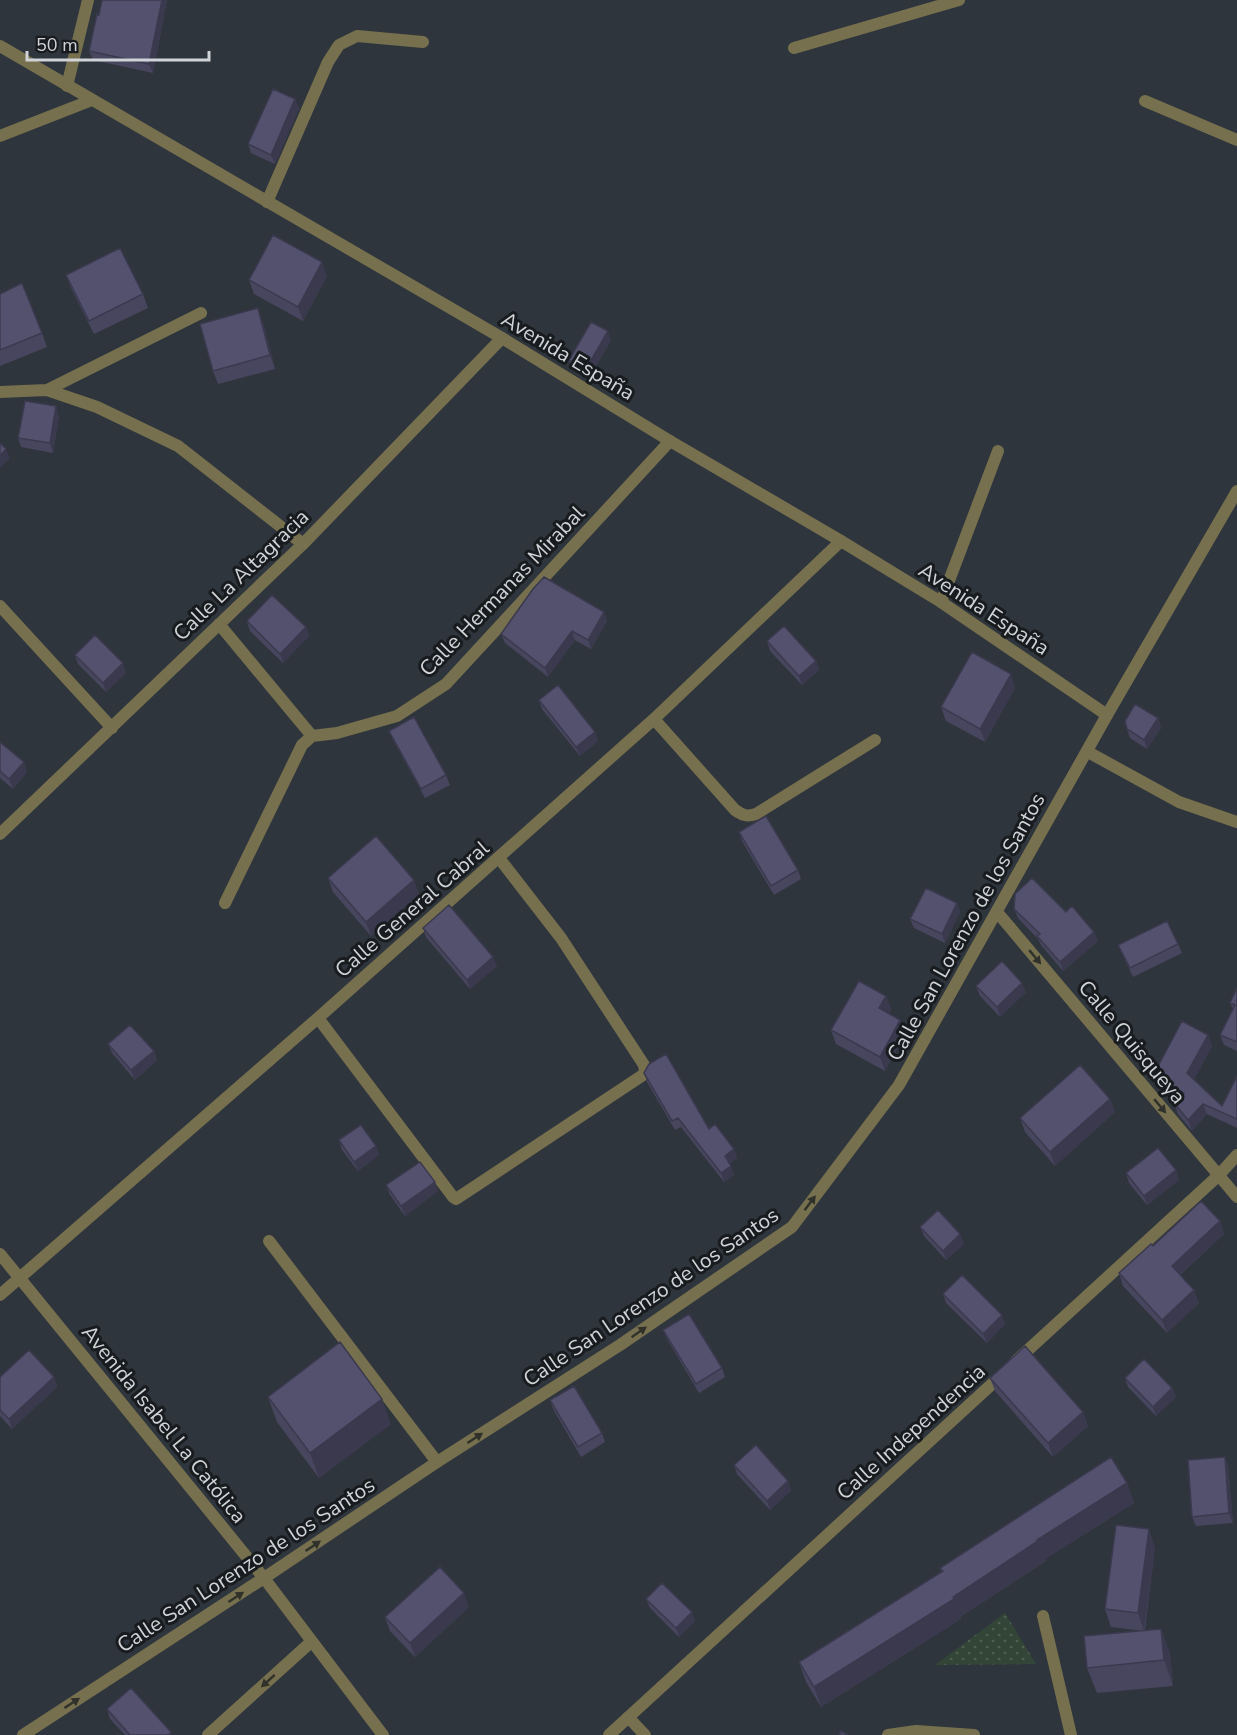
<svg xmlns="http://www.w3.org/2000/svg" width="1237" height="1735" font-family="'Nunito Sans',sans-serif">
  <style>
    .park { fill: url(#park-dots) }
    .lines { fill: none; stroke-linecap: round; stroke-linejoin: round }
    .service { stroke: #76704e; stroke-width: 12 }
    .minor { stroke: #76704e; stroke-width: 12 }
    .tertiary { stroke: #76704e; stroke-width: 12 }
    .wall { fill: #48465f }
    .shaded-wall { fill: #3b394e }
    .building { fill: #54516f; stroke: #3b394e; stroke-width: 1.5 }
    .oneway { fill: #30312b }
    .labels { text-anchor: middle; stroke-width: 6; stroke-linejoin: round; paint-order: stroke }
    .street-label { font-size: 21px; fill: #d0d4d8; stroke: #191c1f }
  </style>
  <defs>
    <pattern id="park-dots" width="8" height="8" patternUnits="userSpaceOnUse" patternTransform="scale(1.5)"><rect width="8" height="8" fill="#324536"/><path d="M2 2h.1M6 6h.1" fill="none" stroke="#4f5f52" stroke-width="1.8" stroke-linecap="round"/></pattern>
  </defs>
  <rect width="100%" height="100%" fill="#2f353c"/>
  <!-- park -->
  <path class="park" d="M1005 1613 1036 1664 935 1665Z"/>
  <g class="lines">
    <!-- service -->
    <path class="service" d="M267 202 328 62 339 45 357 36 423 42
      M269 1241 437 1462"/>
    <!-- minor -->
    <path class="minor" d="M794 48 959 0
      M67 86 88 0
      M1145 101 1237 140
      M0 136 92 100
      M47 390 201 313
      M0 392 47 390 97 407 178 446 303 544
      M941 602 998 451
      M0 606 112 728
      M219 624 312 736
      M1107 715 1237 491
      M654 719 735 810C742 815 747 817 756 814L875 740
      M1088 752 1179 802 1237 822
      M0 834 303 544 502 338
      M225 903 302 745 312 736 337 733 397 716 446 684 670 441
      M318 1018 453 1197 456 1199 643 1075 645 1071 644 1065 561 938 499 858
      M0 1295 318 1018 654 719 841 541
      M1016 1361 1219 1175 1237 1155
      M1043 1616 1071 1735
      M628 1717 645 1735
      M208 1735 311 1642
      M609 1735 1004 1373
      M888 1735 916 1731 974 1735"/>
    <!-- tertiary -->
    <path class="tertiary" d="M0 46 502 338 670 441 841 541 941 602 1107 715 899 1085 792 1227 620 1345 437 1462 264 1578 23 1735
      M997 912 1237 1197
      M0 1254 264 1578 383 1735"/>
  </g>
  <!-- wall -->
  <path class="wall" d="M167 0 153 73 93 60 89 51Z
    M295 99 299 108 275 164 251 153 248 144Z
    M66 275 143 294 148 308 94 334 71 288Z
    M327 276 303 321 254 294 249 280Z
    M0 294 42 333 47 347 0 366Z
    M263 322 275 369 218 384 213 371Z
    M611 340 589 379 573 370 569 360Z
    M59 416 53 453 21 447 18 438Z
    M604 612 607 621 591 649 575 640 548 677 505 643 501 634Z
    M247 621 306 627 309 636 283 663 250 631Z
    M767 641 816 661 819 670 802 685 770 651Z
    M75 655 126 673 106 692 78 664Z
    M1015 688 985 742 946 721 941 707Z
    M539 700 595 732 598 741 580 756 542 709Z
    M1158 718 1161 728 1147 749 1130 738 1127 729Z
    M389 731 446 775 450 785 425 798 393 740Z
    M0 742 27 772 13 789 0 778Z
    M739 832 798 870 801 879 774 895 742 841Z
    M328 878 419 894 371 936 333 892Z
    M957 903 960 912 945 943 914 928 910 919Z
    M1014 909 1066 912 1094 932 1098 941 1063 971 1041 945 1038 939 1018 918Z
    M423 928 497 966 470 989 426 937Z
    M1178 944 1182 953 1133 977 1122 954 1118 945Z
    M976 986 1026 992 1000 1017 980 996Z
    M1237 988V1051L1224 1045 1220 1035 1233 1009 1230 1003Z
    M886 996 891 1009 889 1013 905 1034 885 1071 836 1044 831 1030Z
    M1208 1035 1212 1046 1194 1079 1222 1106 1237 1076V1128L1207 1114 1192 1131 1178 1114 1174 1103 1178 1099 1157 1087 1153 1076Z
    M108 1044 154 1051 157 1060 135 1080 112 1053Z
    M644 1073 709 1129 734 1149 737 1158 729 1164 734 1175 724 1182 681 1127 675 1130 647 1082Z
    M1110 1099 1115 1112 1055 1166 1025 1132 1020 1118Z
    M339 1140 376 1146 379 1155 358 1171 342 1150Z
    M1126 1173 1179 1180 1147 1205 1129 1183Z
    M386 1185 438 1191 405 1216 390 1195Z
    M1220 1221 1224 1234 1180 1275 1199 1303 1167 1333 1123 1286 1119 1273 1153 1246Z
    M920 1227 960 1234 964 1244 946 1260 924 1236Z
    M943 1294 1005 1324 987 1343 946 1303Z
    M663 1330 722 1368 725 1377 699 1393 667 1339Z
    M0 1377H54L57 1387 12 1429 0 1416Z
    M990 1378 1083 1412 1088 1426 1053 1457 995 1391Z
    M1125 1378 1172 1388 1176 1397 1156 1416 1128 1387Z
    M268 1397 391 1424 319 1478 277 1422Z
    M550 1400 602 1433 605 1442 581 1457 553 1409Z
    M1225 1457 1228 1466 1233 1523 1196 1526 1192 1517Z
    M734 1465 788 1481 791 1491 770 1510 737 1474Z
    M1127 1483 1134 1503 1045 1559 1046 1561 960 1617 961 1619 821 1707 806 1682 799 1662 942 1572 940 1568Z
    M1155 1547 1145 1630 1161 1629 1170 1654 1173 1686 1097 1693 1087 1668 1142 1631 1111 1627 1105 1609Z
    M646 1599 695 1621 679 1637 650 1608Z
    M469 1607 415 1657 390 1631 385 1617Z
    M107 1709 172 1735H125L110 1719Z"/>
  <!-- shaded-wall -->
  <path class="shaded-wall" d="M162 0H167L153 73 149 64Z
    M295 99 299 108 275 164 271 155Z
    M322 262 327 276 303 321 298 307Z
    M258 308 263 322 275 369 270 355Z
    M608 331 611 340 589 379 586 369Z
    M56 406 59 416 53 453 50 443Z
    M6 449 10 458 0 468V456Z
    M604 612 607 621 591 649 588 640Z
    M306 627 309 636 283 663 280 654Z
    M572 631 575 640 548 677 545 668Z
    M816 661 819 670 802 685 799 676Z
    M123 663 126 673 106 692 103 683Z
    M1011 674 1015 688 985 742 980 729Z
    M1158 718 1161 728 1147 749 1144 740Z
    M595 732 598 741 580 756 576 747Z
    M24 762 27 772 13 789 9 779Z
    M414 880 419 894 371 936 366 922Z
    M957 903 960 912 945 943 942 934Z
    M1094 932 1098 941 1063 971 1060 962Z
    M493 957 497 966 470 989 467 980Z
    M1022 983 1026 992 1000 1017 997 1007Z
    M886 996 891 1009 884 1021 879 1008Z
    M900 1020 905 1034 885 1071 880 1057Z
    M1208 1035 1212 1046 1191 1084 1187 1073Z
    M154 1051 157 1060 135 1080 131 1070Z
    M1110 1099 1115 1112 1055 1166 1050 1152Z
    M1203 1104 1207 1114 1192 1131 1188 1120Z
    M376 1146 379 1155 358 1171 354 1162Z
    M734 1149 737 1158 728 1165 725 1156Z
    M731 1166 734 1175 724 1182 721 1173Z
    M1176 1170 1179 1180 1147 1205 1144 1196Z
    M435 1182 438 1191 405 1216 401 1206Z
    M1220 1221 1224 1234 1176 1278 1172 1266Z
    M960 1234 964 1244 946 1260 943 1251Z
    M1194 1290 1199 1303 1167 1333 1162 1320Z
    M1002 1315 1005 1324 987 1343 983 1334Z
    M54 1377 57 1387 12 1429 9 1419Z
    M1172 1388 1176 1397 1156 1416 1153 1407Z
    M382 1399 391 1424 319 1478 310 1453Z
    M1083 1412 1088 1426 1053 1457 1048 1443Z
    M1225 1457 1228 1466 1233 1523 1229 1513Z
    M788 1481 791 1491 770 1510 767 1501Z
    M1127 1483 1134 1503 1045 1559 1046 1561 960 1617 961 1619 821 1707 814 1687 953 1597 1037 1540Z
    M1149 1529 1155 1547 1144 1631 1138 1613Z
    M464 1593 469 1607 415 1657 410 1643Z
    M692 1612 695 1621 679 1637 676 1628Z
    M1161 1629 1170 1654 1173 1686 1164 1660Z"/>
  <!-- building -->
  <path class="building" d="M102 0H162L149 64 89 51 97 14 99 15Z
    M273 89 295 99 271 155 248 144Z
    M273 235 322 262 298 307 249 280Z
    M120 248 143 294 89 321 66 275Z
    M22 283 42 333 0 350V294Z
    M258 308 270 355 213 371 200 324Z
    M591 322 608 331 586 369 569 360Z
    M25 401 56 406 50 443 18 438Z
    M0 443 6 449 0 456Z
    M544 577 604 612 588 640 572 631 545 668 501 634 533 589Z
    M272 595 306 627 280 654 247 621Z
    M784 626 816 661 799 676 767 641Z
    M95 635 123 663 103 683 75 655Z
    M972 652 1011 674 980 729 941 707Z
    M558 685 595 732 576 747 539 700Z
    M1135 704 1158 718 1144 740 1127 729 1125 721Z
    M414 717 446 775 421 789 389 731Z
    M0 742 24 762 9 779 0 771Z
    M766 816 798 870 771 886 739 832Z
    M376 836 414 880 366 922 328 878Z
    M1032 878 1066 912 1072 906 1094 932 1060 962 1037 936 1040 934 1014 909 1015 894Z
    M926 888 957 903 942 934 910 919Z
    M449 905 493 957 467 980 423 928Z
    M1167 921 1178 944 1130 968 1118 945Z
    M1002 961 1022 983 997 1007 976 986Z
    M859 981 886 996 879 1008 900 1020 880 1057 831 1030Z
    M1237 988V1042L1220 1035 1235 1005 1230 1003Z
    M1182 1021 1208 1035 1187 1073 1222 1106 1237 1076V1119L1203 1104 1188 1120 1174 1103 1184 1093 1153 1076Z
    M130 1025 154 1051 131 1070 108 1044Z
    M666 1054 709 1129 715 1124 734 1149 725 1156 731 1166 721 1173 678 1118 672 1121 644 1073 649 1064Z
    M1080 1065 1110 1099 1050 1152 1020 1118Z
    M361 1125 376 1146 354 1162 339 1140Z
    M1158 1148 1176 1170 1144 1196 1126 1173Z
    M420 1162 435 1182 401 1206 386 1185Z
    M1201 1201 1220 1221 1172 1266 1194 1290 1162 1320 1119 1273 1151 1244 1153 1246Z
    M938 1210 960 1234 943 1251 920 1227Z
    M962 1275 1002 1315 983 1334 943 1294Z
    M689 1314 722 1368 696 1384 663 1330Z
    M340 1342 382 1399 310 1453 268 1397Z
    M1025 1346 1083 1412 1048 1443 990 1378Z
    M29 1350 54 1377 9 1419 0 1410V1377Z
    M1144 1359 1172 1388 1153 1407 1125 1378Z
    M574 1386 602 1433 578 1447 550 1400Z
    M756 1445 788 1481 767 1501 734 1465Z
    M1111 1457 1127 1483 1037 1540 1038 1541 953 1597 954 1599 814 1687 799 1662 943 1571 940 1568Z
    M1225 1457 1229 1513 1192 1517 1188 1460Z
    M1116 1525 1149 1529 1138 1613 1105 1609Z
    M440 1567 464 1593 410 1643 385 1617Z
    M662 1583 692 1612 676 1628 646 1599Z
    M1161 1629 1164 1660 1087 1668 1084 1636Z
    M131 1688 171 1732 169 1735H130L107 1709Z
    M841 1731 848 1735H839Z"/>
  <!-- one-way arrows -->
  <defs><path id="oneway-solid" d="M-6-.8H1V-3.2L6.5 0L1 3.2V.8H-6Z" transform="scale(1.5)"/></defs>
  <g class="oneway">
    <use href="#oneway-solid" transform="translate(1035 957) rotate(50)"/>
    <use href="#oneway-solid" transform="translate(1160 1106) rotate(50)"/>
    <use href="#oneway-solid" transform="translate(810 1203) rotate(-53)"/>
    <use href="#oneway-solid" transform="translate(639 1332) rotate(-35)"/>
    <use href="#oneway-solid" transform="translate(475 1438) rotate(-33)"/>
    <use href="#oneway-solid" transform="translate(313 1546) rotate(-34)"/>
    <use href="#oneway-solid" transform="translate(236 1597) rotate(-33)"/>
    <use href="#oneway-solid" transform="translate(268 1681) rotate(138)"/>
    <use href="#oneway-solid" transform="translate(72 1703) rotate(-33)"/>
  </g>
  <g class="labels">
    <!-- street labels -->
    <g class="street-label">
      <text transform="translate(568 356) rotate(31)" y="7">Avenida España</text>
      <text transform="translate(241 575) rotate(-44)" y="7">Calle La Altagracia</text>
      <text transform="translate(502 591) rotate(-46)" y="7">Calle Hermanas Mirabal</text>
      <text transform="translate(984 609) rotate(33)" y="7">Avenida España</text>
      <text transform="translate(412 909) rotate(-41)" y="7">Calle General Cabral</text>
      <text transform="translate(966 927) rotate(-61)" y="7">Calle San Lorenzo de los Santos</text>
      <text transform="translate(1132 1042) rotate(50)" y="7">Calle Quisqueya</text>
      <text transform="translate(651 1297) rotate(-34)" y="7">Calle San Lorenzo de los Santos</text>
      <text transform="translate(164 1424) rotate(51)" y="7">Avenida Isabel La Católica</text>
      <text transform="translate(911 1432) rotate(-42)" y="7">Calle Independencia</text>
      <text transform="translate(246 1565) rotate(-33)" y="7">Calle San Lorenzo de los Santos</text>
    </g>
  </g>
  <!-- scale -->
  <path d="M27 51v9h182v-9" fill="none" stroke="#d0d4d8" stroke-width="3"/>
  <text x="36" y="51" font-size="18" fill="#d0d4d8" stroke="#191c1f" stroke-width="4.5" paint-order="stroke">50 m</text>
</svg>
